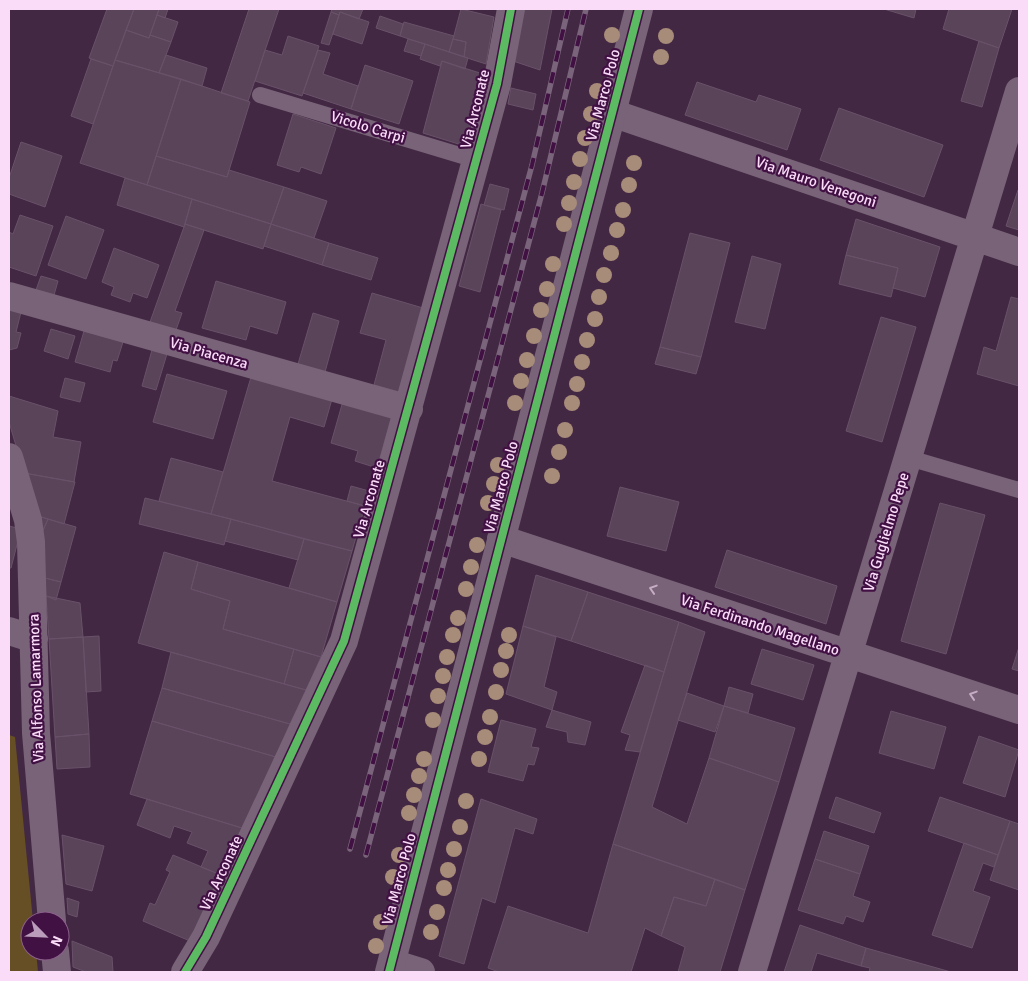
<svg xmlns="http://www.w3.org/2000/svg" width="1028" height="981" font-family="Signika,sans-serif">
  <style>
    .green { fill: #664f25 }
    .building { fill: #59445a; stroke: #695269 }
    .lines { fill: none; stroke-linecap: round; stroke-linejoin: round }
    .service { stroke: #786378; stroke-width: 16 }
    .minor { stroke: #786378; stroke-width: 28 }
    .tertiary { stroke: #786378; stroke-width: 28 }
    .rail-casing { stroke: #7a647b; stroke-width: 5.5 }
    .rail { stroke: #421144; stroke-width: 4; stroke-dasharray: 11; stroke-linecap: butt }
    .cycleway-casing { stroke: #421144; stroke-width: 11 }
    .cycleway { stroke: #5cba63; stroke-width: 8 }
    .tree { fill: #a78c79 }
    .oneway { stroke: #c6acc5 }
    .labels { text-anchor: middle; stroke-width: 4.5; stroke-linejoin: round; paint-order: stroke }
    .street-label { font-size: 15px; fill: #fadcf9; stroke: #421144 }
  </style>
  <rect width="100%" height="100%" fill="#432844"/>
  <!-- green -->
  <path class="green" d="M9 735 15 737 33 921H30V951H36L38 972H9Z"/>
  <!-- building -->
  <path class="building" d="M107 9H134L113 66 89 58Z
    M134 9H159L149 38 126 30Z
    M159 9H168L165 18 157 15Z
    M249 9H279L248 101 221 93Z
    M332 9H363L359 19 340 12 339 15 331 12Z
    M461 9 494 17 486 64 464 57 466 42 453 39Z
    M523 9H552L540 70 513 61Z
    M884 9H916L914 18Z
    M949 9H1012L999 48 943 29Z
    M331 12 339 15 329 45 321 43Z
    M340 12 369 22 362 44 333 34Z
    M157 15 178 22 171 42 150 35Z
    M380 16 403 24 400 36 376 28Z
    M404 22 454 36 449 52 400 36Z
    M126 30 149 38 150 35 171 42 159 73 115 60Z
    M288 36 319 46 302 96 255 81 265 50 282 55Z
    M408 39 425 44 421 56 404 51Z
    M453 39 466 42 464 57 449 52Z
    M979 41 999 48 982 107 961 101Z
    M425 44 468 58 465 69 442 61 440 66 420 59Z
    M318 50 330 53 323 74 358 86 351 109 303 93Z
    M166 55 207 68 202 86 159 73Z
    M91 59 113 66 93 124 71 116Z
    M115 60 181 79 147 185 80 163Z
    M442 61 483 74 465 146 423 133Z
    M365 65 413 81 399 124 351 109Z
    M181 79 250 102 227 177 156 156Z
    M697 82 756 102 759 95 801 109 787 150 685 115Z
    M511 88 536 94 533 110 508 104Z
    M839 108 943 145 924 197 820 160Z
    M293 114 336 128 321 174 301 167 299 172 277 165Z
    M21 142 62 156 45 207 9 194V178Z
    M156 156 227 177 229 170 284 187 271 224 147 185Z
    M125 178 192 199 184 227 117 205Z
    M490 184 509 189 504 210 484 205Z
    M284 187 327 201 314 238 271 224Z
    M1018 190H1019V230L1006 226Z
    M192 199 271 224 263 249 185 224Z
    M481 204 501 210 480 292 459 286Z
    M20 215 53 226 36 276 9 267V232L13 234Z
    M66 216 104 230 86 279 48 265Z
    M856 219 940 247 925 297 893 288 898 268 846 255Z
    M185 224 204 230 175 311 182 313 176 330 150 322Z
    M271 224 329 243 322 265 264 246Z
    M690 233 730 243 701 357 660 347Z
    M329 243 378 258 371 280 322 265Z
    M114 248 159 265 147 298 133 293 130 302 111 295 114 287 102 282Z
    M846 255 898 268 891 297 839 284Z
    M752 256 781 264 765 329 735 322Z
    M41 276 58 281 54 295 36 290Z
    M216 281 286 302 277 334 250 326 246 340 202 328Z
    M372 293 423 308 399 392 374 385 386 340 360 333Z
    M1011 297 1019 299V386L977 374 984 347 996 351Z
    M9 309 21 312 16 332 21 333 17 348 9 350Z
    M313 313 339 321 325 372 298 364Z
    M881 317 916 327 882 442 846 431Z
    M51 329 75 336 68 359 44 351Z
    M84 331 123 342 117 361 113 360 110 372 75 362Z
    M660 347 701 357 696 374 655 364Z
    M152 350 167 354 156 390 142 386Z
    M167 374 227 391 213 439 153 422Z
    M251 377 332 399 324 427 290 417 272 481 365 506 352 551 211 514Z
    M65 378 85 383 80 402 60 397Z
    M9 396 58 411 53 437 81 442 74 482 24 473 9 422Z
    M343 401 392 415 377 468 355 461 358 451 331 443Z
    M171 458 223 472 211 514 159 501Z
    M24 473 75 482 64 524 38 516Z
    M351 486 369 491 365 506 347 501Z
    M620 487 679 502 666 551 607 536Z
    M145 498 231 519 224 545 139 524Z
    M940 503 985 515 946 654 901 641Z
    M38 516 48 519 41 535Z
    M48 519 76 527 61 582 45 578 41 535Z
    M231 519 304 539 298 560 225 541Z
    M9 526 21 529 11 568H9Z
    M304 539 352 551 337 602 289 588Z
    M727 550 837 586 826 624 715 587Z
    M164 552 198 562 191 589 230 601 223 629 294 649 284 684 138 643Z
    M198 562 337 602 321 657 223 629 230 601 191 589Z
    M536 575 588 592 571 641 523 626Z
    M45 578 61 582 56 600 46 596Z
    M588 592 679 622 664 672 571 641Z
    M46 596 80 603 83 637 49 639Z
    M679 622 705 632 652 807 687 824 709 758 779 782 745 890 613 844Z
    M523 626 556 637 544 687 557 692 552 710 506 694Z
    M99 636 101 691 86 692 83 637Z
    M83 637 89 734 55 737 49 639Z
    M1019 647V671L1012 669Z
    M294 649 321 657 306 690 284 684Z
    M762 649 814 665 803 700 751 684Z
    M171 652 306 690 290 724 162 688Z
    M645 665 664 672 640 752 625 750 630 735 621 732Z
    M729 687 753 694 748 713 724 706Z
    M162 688 290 724 276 757 152 721Z
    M687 693 724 706 715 732 678 720Z
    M724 706 795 728 779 782 709 758Z
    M552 710 591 722 585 745 568 742 567 732 546 727Z
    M891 711 946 727 934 769 879 753Z
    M501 720 536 729 531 747 539 748 534 765 528 764 523 781 488 772Z
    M152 721 276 757 242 828 130 794Z
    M89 734 90 767 57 769 55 737Z
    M979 736 1019 750 1005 797 963 783Z
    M836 797 881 813 874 833 829 818Z
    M940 797 1010 821 998 855 928 831Z
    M147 799 242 828 221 875 201 867 208 851 187 843 192 832 174 826 170 838 137 825Z
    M481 799 537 819 533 834 515 828 495 903 482 898 464 964 439 956Z
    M1010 821 1019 824V890L990 880Z
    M824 831 869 846 860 874 815 859Z
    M62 835 104 846 92 891 66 884Z
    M964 843 998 855 994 867 983 863 973 891 990 897 972 948 932 935Z
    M613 844 715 879 706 906 674 897 661 936 645 928 631 972H499L488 968 508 906 588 933Z
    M173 855 221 875 190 941 143 921 150 903 155 905 170 872 166 870Z
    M815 859 860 874 853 896 870 902 863 922 846 916 843 924 798 910Z
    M715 879 745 890 720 972H678L685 947 661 936 674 897 706 906Z
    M67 898 79 902 77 917 68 914Z
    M800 925 866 948 861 966 817 953 811 972H784Z
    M72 941 112 957 113 972H86L73 967Z
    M866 948 951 972H869L870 968 861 966Z"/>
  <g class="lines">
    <!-- service -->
    <path class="service" d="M260 95 476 160
      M909 458 1019 490"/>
    <!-- minor -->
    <path class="minor" d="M612 113 1019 252
      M9 296 409 409
      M9 457 28 520 31 542 36 733 52 921
      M501 539 1019 710
      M9 631 34 639
      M55 951 57 972
      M392 963 421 972
      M185 972 206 937 344 641 497 84 511 9
      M752 972 1019 91"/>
    <!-- tertiary -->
    <path class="tertiary" d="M389 972 639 9"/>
    <!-- rail casing -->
    <g class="rail-casing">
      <path id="rail" d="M350 849 532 165 568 9
        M366 855 542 193 586 9"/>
    </g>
    <!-- rail -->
    <use href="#rail" class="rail"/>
    <!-- cycleway casing -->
    <g class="cycleway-casing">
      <path id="cycleway" d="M185 972 206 937 344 641 497 84 511 9
        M389 972 639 9"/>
    </g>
    <!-- cycleway -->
    <use href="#cycleway" class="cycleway"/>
  </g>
  <!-- trees -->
  <g class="tree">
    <circle cx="612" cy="35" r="8"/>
    <circle cx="666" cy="36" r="8"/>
    <circle cx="661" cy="57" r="8"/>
    <circle cx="597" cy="91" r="8"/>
    <circle cx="591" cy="114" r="8"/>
    <circle cx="585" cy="138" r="8"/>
    <circle cx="580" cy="159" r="8"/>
    <circle cx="634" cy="163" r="8"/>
    <circle cx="574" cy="182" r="8"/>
    <circle cx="629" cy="185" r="8"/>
    <circle cx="569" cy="203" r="8"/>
    <circle cx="623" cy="210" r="8"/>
    <circle cx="564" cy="224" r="8"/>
    <circle cx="617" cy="230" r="8"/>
    <circle cx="611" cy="253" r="8"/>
    <circle cx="553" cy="264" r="8"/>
    <circle cx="604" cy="275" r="8"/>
    <circle cx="547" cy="289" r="8"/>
    <circle cx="599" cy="297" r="8"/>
    <circle cx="541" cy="310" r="8"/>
    <circle cx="595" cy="319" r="8"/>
    <circle cx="534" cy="336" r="8"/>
    <circle cx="587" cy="340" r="8"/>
    <circle cx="527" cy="360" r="8"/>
    <circle cx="582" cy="362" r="8"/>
    <circle cx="521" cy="381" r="8"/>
    <circle cx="577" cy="384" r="8"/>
    <circle cx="515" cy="403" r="8"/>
    <circle cx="572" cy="403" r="8"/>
    <circle cx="565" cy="430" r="8"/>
    <circle cx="559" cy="452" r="8"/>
    <circle cx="498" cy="465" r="8"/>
    <circle cx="552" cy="476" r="8"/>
    <circle cx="494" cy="484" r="8"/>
    <circle cx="488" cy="503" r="8"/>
    <circle cx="477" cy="545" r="8"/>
    <circle cx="471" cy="567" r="8"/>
    <circle cx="466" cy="589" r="8"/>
    <circle cx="458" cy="618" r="8"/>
    <circle cx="453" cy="635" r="8"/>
    <circle cx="509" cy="635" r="8"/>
    <circle cx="506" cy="651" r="8"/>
    <circle cx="447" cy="657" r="8"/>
    <circle cx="501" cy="670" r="8"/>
    <circle cx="443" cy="676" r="8"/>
    <circle cx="496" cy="692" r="8"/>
    <circle cx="438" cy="696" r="8"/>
    <circle cx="490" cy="717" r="8"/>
    <circle cx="433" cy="720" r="8"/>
    <circle cx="485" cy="737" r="8"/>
    <circle cx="424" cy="759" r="8"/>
    <circle cx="479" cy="759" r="8"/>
    <circle cx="419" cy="776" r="8"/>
    <circle cx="414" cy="795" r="8"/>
    <circle cx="466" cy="801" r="8"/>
    <circle cx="409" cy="813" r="8"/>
    <circle cx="460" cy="827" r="8"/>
    <circle cx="454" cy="849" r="8"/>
    <circle cx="399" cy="855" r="8"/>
    <circle cx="448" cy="870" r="8"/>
    <circle cx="393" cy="877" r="8"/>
    <circle cx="444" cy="888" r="8"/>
    <circle cx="437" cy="912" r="8"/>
    <circle cx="381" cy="922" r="8"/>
    <circle cx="431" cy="932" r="8"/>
    <circle cx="376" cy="946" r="8"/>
  </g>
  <!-- one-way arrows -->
  <defs><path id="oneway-chevron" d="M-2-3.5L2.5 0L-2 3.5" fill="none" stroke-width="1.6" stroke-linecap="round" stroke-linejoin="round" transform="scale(1.25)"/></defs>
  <g class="oneway">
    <use href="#oneway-chevron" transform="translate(653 589) rotate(-162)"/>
    <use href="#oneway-chevron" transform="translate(973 695) rotate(-162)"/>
  </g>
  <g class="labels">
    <!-- street labels -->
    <g class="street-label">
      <text transform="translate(603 95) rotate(-75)" y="5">Via Marco Polo</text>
      <text transform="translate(475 109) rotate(-76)" y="5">Via Arconate</text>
      <text transform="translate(368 127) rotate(17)" y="5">Vicolo Carpi</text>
      <text transform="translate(816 182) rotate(19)" y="5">Via Mauro Venegoni</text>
      <text transform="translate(209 353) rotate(16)" y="5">Via Piacenza</text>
      <text transform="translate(501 487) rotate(-75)" y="5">Via Marco Polo</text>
      <text transform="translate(369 499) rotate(-74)" y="5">Via Arconate</text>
      <text transform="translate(886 532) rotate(-73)" y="5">Via Guglielmo Pepe</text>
      <text transform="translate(760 625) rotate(18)" y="5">Via Ferdinando Magellano</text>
      <text transform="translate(36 688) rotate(-92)" y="5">Via Alfonso Lamarmora</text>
      <text transform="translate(221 873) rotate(-65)" y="5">Via Arconate</text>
      <text transform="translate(399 879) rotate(-75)" y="5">Via Marco Polo</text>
    </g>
  </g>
  <!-- border -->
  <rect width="1028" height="981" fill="none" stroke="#fadcf9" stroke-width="20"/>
  <!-- north arrow -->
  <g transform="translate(45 936) rotate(114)"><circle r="24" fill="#421144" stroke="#8c628c"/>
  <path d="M0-4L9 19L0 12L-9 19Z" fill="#ba9dba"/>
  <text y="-8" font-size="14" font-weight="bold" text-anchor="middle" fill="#fadcf9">N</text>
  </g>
</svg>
